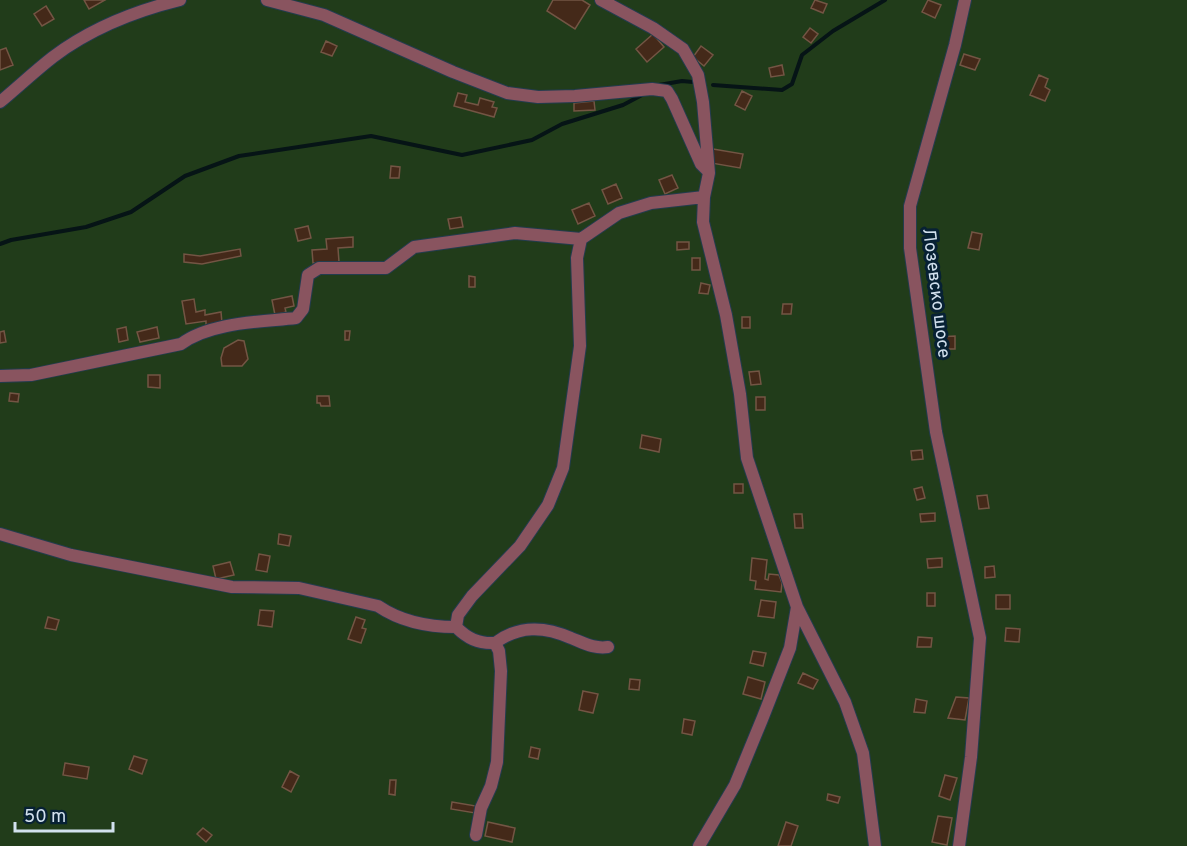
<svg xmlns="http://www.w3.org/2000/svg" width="1187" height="846" font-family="Overpass,sans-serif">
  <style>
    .green { fill: #213c1a }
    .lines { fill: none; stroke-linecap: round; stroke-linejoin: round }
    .stream { stroke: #061416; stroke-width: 4 }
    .building { fill: #442919; stroke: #735544; stroke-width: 1.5 }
    .street-casing { stroke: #233c4e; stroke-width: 14 }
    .street { stroke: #89545f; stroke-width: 12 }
    .labels { text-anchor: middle; stroke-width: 6; stroke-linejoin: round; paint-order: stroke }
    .street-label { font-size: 18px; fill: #d2e1ee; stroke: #072134 }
  </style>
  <rect width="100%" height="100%" fill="#072134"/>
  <!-- green -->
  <path class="green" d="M0 0H1187V846H0Z"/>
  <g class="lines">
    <!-- stream -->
    <path class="stream" d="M659 85 682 81 693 82
      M713 85 782 90 792 84 802 55 833 31 885 0
      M0 244 11 240 86 227 131 212 185 176 239 156 371 136 462 155 532 140 562 124 623 105 642 95"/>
  </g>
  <!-- building -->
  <path class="building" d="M84 0H105L89 9Z
    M553 0H582L590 5 575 29 547 11Z
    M815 0 827 4 823 13 811 8Z
    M928 0 941 5 935 18 922 12Z
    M46 6 54 19 42 26 34 14Z
    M810 28 818 34 811 43 803 37Z
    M653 34 664 47 647 62 636 49Z
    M326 41 337 46 332 56 321 52Z
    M701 46 713 55 704 66 693 57Z
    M6 48 13 65 0 70V50Z
    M964 54 980 59 975 70 960 65Z
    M782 65 784 75 771 77 769 68Z
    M1039 75 1048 79 1045 87 1050 90 1045 101 1030 95Z
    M742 91 752 96 745 110 735 105Z
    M458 93 467 95 465 102 478 105 480 98 494 102 492 107 497 108 494 117 454 106Z
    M594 101 595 110 574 111V103Z
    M713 149 743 154 740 168 711 163Z
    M391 166 400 167 399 178H390Z
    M672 175 678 188 665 194 659 180Z
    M616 184 622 198 608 204 602 190Z
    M589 203 595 216 578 224 572 210Z
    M461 217 463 227 450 229 448 219Z
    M308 226 311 238 298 241 295 229Z
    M972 232 982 234 979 250 968 248Z
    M353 237V247L338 248 339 262 313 263 312 250 327 249 326 239Z
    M677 242H689V249L677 250Z
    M240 249 241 256 202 264 184 262V254L200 256Z
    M692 258H700V270H692Z
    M469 276 475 277V287H469Z
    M701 283 710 285 708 294 699 293Z
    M292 296 294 306 285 308 286 312 275 315 272 300Z
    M194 299 196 312 205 310V315L221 312 222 323 206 325V321L186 324 182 301Z
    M783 304H792L791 314H782Z
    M742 317H750V328H742Z
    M126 327 128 340 119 342 117 329Z
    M157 327 159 338 140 342 137 332Z
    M4 331 6 342 0 343V332Z
    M345 331H350L349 340H345Z
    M955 336V349H937V337Z
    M238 340 244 341 248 359 242 366H222L221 358 224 348Z
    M759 371 761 384 751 385 749 372Z
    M148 375H160V388L148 387Z
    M10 393 19 394 18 402 9 401Z
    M317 396H329L330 406H321L320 403H317Z
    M756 397H765V410H756Z
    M642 435 661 439 659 452 640 448Z
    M922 450 923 459 912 460 911 451Z
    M734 484H743V493H734Z
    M922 487 925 498 917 500 914 489Z
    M987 495 989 508 979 509 977 496Z
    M935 513V521L921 522 920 514Z
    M794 514H802L803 528H795Z
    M279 534 291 536 289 546 278 544Z
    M259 554 270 556 267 572 256 570Z
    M752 558 767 560 765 579 768 580 769 574 779 575 782 583 781 592 755 589 756 581 750 580Z
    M942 558V567L928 568 927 559Z
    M230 562 234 575 216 579 213 566Z
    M994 566 995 577 985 578V567Z
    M927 593H935V606H927Z
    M996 595H1010V609H996Z
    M761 600 776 602 774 618 758 616Z
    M260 610 274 611 272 627 258 625Z
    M48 617 59 620 56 630 45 628Z
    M356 617 365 620 362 628 366 629 361 643 348 639Z
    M1006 628 1020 629 1019 642 1005 641Z
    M918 637 932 638 931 647H917Z
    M753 651 766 653 763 666 750 663Z
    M803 673 818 680 813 689 798 683Z
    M748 677 765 682 761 699 743 694Z
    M630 679 640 680 639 690 629 689Z
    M583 691 598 694 593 713 579 710Z
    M956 697 969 698 965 720 948 718Z
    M916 699 927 701 925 713 914 712Z
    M684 719 695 721 692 735 682 733Z
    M531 747 540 749 538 759 529 757Z
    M134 756 147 760 142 774 129 769Z
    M65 763 89 767 87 779 63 775Z
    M290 771 299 776 291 792 282 787Z
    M945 775 957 778 950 800 939 796Z
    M390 780H396L395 795 389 794Z
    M828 794 840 797 838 803 827 800Z
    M452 802 476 806 475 813 451 809Z
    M938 816 952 818 947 845 932 842Z
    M488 822 515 828 512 842 485 836Z
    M786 822 798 826 791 846H778Z
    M203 828 212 835 206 842 197 834Z"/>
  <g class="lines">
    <!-- street casing -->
    <g class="street-casing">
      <path id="street" d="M267 0 324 15 453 72 507 93 538 97 575 96 652 89 667 91 672 99 701 164 708 171
        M601 0 653 28 683 49 698 75 703 102 709 173 704 197 703 222 726 315 740 394 747 458 797 607 845 702 863 753 875 846
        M0 102C18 87 35 71 53 57 90 29 135 11 180 0
        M0 376 31 375 181 344C210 322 261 322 296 318L303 309 308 275 319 268H386L414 247 515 233 581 239 619 213 651 203 704 197
        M0 534 71 555 232 587 299 588 378 606C400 621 429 627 456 627
        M495 643C519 625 544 626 571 638 584 643 594 649 608 647
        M476 835 481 808 491 786 497 762 501 671 499 651 495 643C478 644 467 638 456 627L458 615 472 596 520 546 548 505 563 468 580 346 577 258 581 239
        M699 846 735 785 763 717 790 648 797 607
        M959 846 971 757 980 638 936 432 910 248V206L955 45 965 0"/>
    </g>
    <!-- street -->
    <use href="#street" class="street"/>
  </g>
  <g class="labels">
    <!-- street labels -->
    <g class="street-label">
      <text transform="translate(937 293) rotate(83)" y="6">Лозевско шосе</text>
    </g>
  </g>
  <!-- scale -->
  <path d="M15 822v9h98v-9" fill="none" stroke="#d2e1ee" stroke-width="3"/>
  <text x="24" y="822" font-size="18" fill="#d2e1ee" stroke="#072134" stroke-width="4.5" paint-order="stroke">50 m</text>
</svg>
